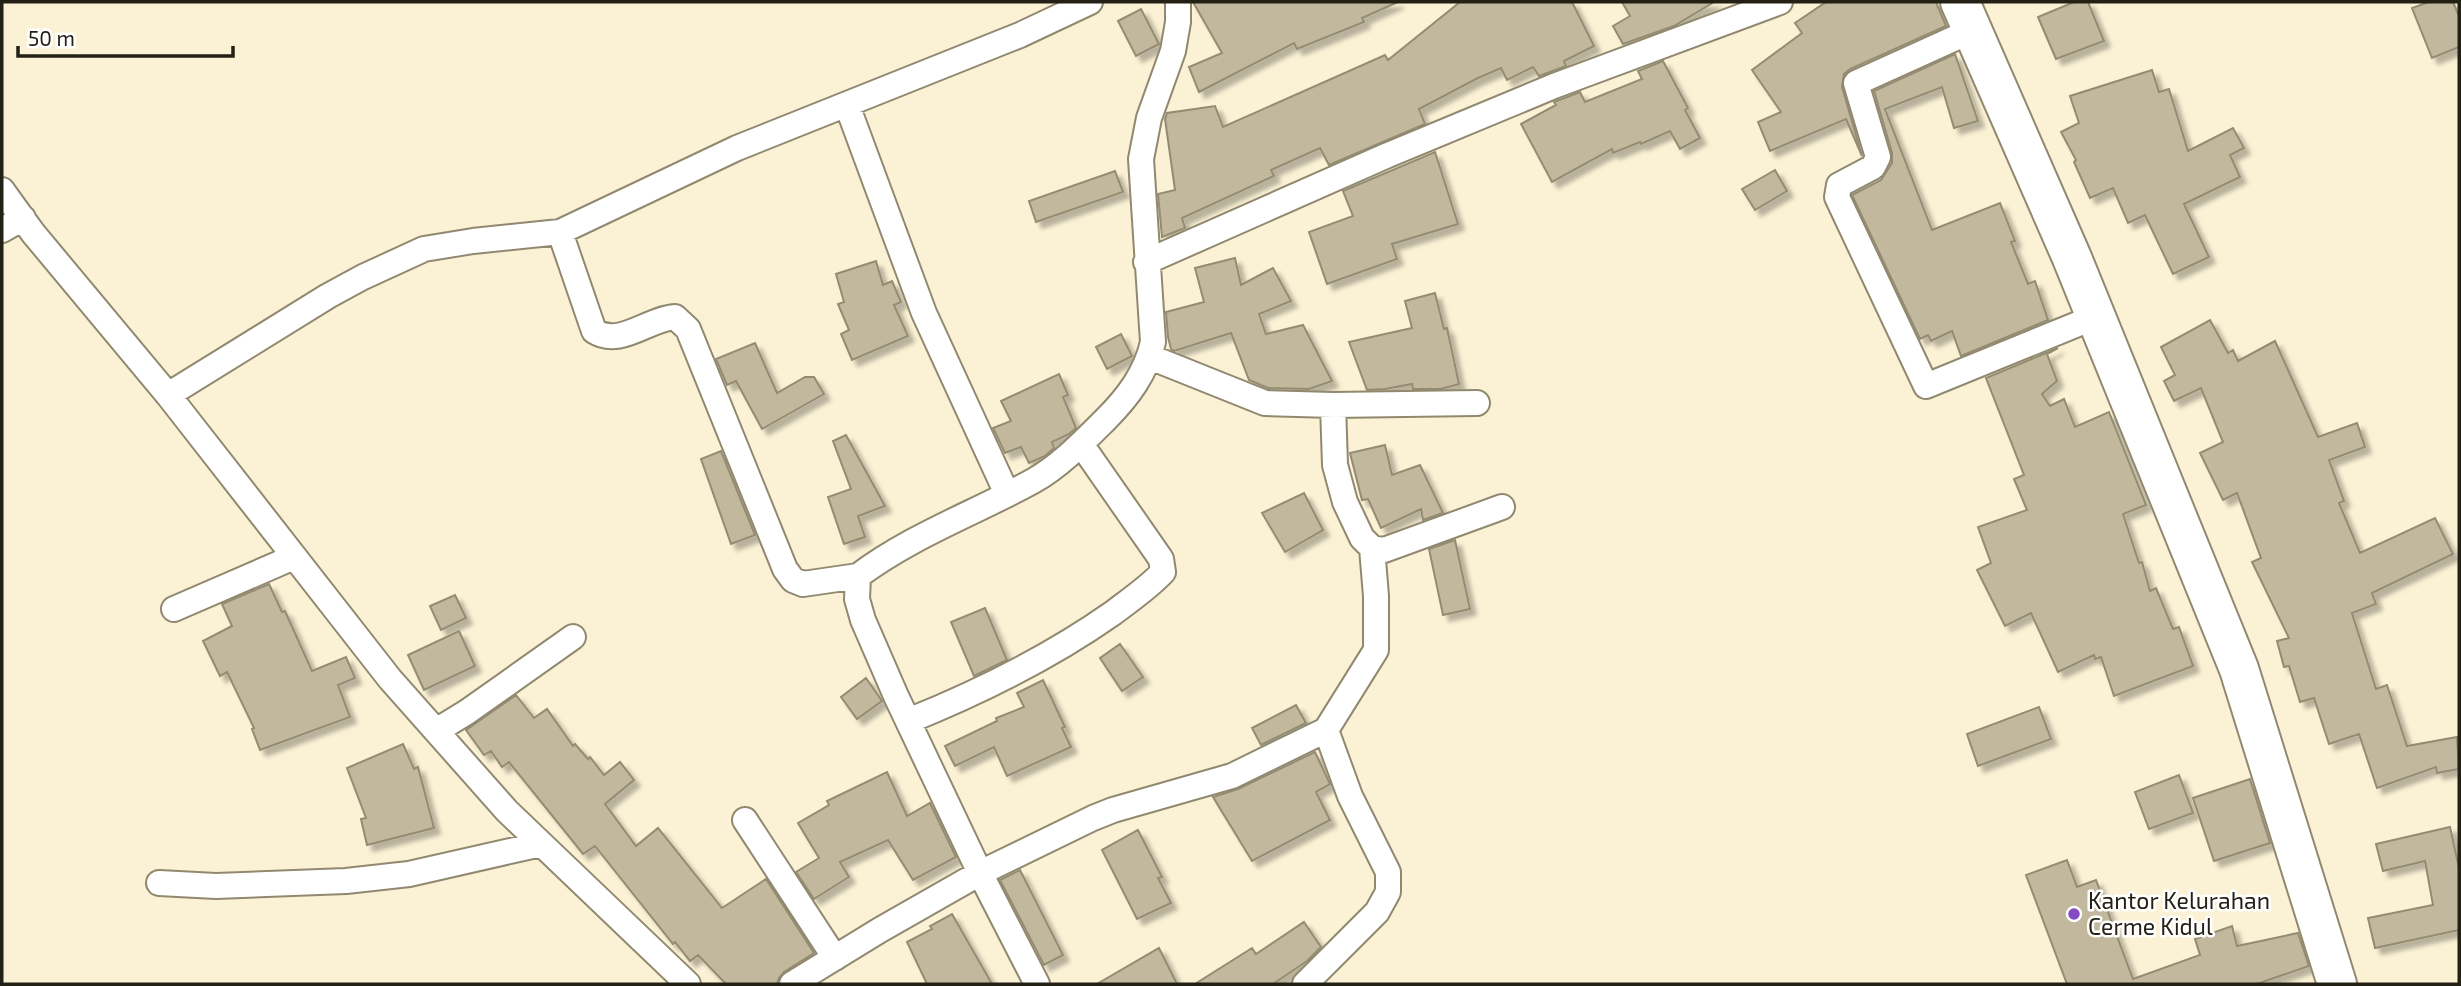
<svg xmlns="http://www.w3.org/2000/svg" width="2461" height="986" font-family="'Exo 2',sans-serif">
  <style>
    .building { fill: #c1b89d; stroke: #948c72; stroke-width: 2; filter: url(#shadow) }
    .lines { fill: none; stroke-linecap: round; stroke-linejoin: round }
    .minor-casing { stroke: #91896f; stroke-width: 28 }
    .trunk-casing { stroke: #91896f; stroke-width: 42 }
    .minor { stroke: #fff; stroke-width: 24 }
    .trunk { stroke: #fff; stroke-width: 38 }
    .poi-dot { fill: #834ac1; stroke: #fff; stroke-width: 2.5 }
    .labels { text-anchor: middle; stroke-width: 5; stroke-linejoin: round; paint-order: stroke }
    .poi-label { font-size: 23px; fill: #232016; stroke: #fff; text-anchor: start }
  </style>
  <defs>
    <filter id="shadow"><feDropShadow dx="6" dy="6" stdDeviation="2" flood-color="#0004"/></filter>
  </defs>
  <rect width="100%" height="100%" fill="#fbf2d5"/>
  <!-- building -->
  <path class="building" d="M1193 2H1398L1362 18 1364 22 1297 49 1294 43 1199 92 1189 67 1222 53Z
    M1460 2H1572L1594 46 1564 61 1566 66 1539 76 1533 67 1507 80 1501 68 1478 78 1419 109 1425 124 1329 165 1320 148 1271 170 1274 176 1182 218 1185 228 1162 237 1158 194 1175 190 1165 119 1167 113 1215 106 1223 127 1385 55 1388 60Z
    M1622 2H1714L1674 26 1623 44 1613 26 1630 16Z
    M1826 2H1936L1946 26 1850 69 1844 74 1842 87 1862 156 1846 119 1770 151 1758 122 1781 112 1752 70 1802 33 1795 23Z
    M2074 2H2088L2104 41 2056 59 2038 17Z
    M2429 2H2453L2459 16V47L2432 58 2412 8Z
    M1141 9 1159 44 1136 56 1118 21Z
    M1955 54 1978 121 1954 128 1942 87 1885 109 1932 230 2000 203 2015 241 2011 242 2028 284 2035 281 2048 320 1961 356 1952 331 1931 341 1928 335 1920 339 1852 195 1881 180 1892 163V153L1874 91Z
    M1663 61 1688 108 1685 110 1700 138 1680 149 1670 131 1641 144 1640 142 1613 153 1612 149 1552 182 1521 124 1556 105 1554 102 1580 92 1585 102 1642 79 1638 71Z
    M2152 70 2159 92 2169 89 2188 151 2233 128 2244 148 2230 155 2240 177 2184 204 2209 257 2173 274 2145 215 2128 223 2113 188 2090 198 2074 162 2076 160 2061 132 2079 123 2070 96Z
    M1435 152 1458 224 1392 244 1397 259 1327 284 1309 232 1353 216 1343 191Z
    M1775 170 1787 191 1755 210 1742 189Z
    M1115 171 1123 192 1036 222 1029 201Z
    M1235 258 1241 285 1273 268 1291 301 1259 314 1266 334 1303 325 1332 381 1309 389 1268 388 1249 380 1231 333 1174 351 1171 349 1168 337 1166 312 1204 302 1195 268Z
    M876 261 883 285 892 281 901 302 894 305 908 336 852 360 841 334 849 330 838 304 844 302 836 274Z
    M1435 293 1444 329 1447 328 1459 384 1441 389H1413L1412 384 1385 389 1367 390 1349 342 1412 328 1405 301Z
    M2210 320 2228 353 2233 350 2238 361 2275 341 2318 437 2357 423 2365 447 2329 460 2344 501 2339 503 2360 553 2435 518 2453 554 2372 593 2376 604 2352 613 2376 689 2387 685 2407 746 2457 737 2459 769 2437 773 2436 767 2377 788 2359 734 2329 744 2314 698 2300 702 2289 666 2284 667 2277 641 2289 638 2252 562 2261 558 2237 493 2223 500 2200 453 2223 442 2201 388 2174 401 2164 381 2175 375 2161 347Z
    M1121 334 1132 356 1107 369 1096 347Z
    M755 343 777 393 805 377H814L824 394 762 429 736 381 727 385 716 359Z
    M2058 348 2047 354 2057 381 2042 394 2050 406 2064 399 2075 427 2109 412 2146 505 2123 514 2139 563 2142 562 2150 591 2156 588 2173 629 2179 627 2193 666 2114 696 2101 657 2095 659 2094 655 2058 672 2031 613 2005 626 1977 570 1991 563 1978 527 2027 510 2014 479 2024 475 1986 378Z
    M1059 374 1068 395 1063 397 1076 428 1069 434 1052 442 1054 448 1045 456 1029 463 1021 447 1005 453 993 428 1011 421 1001 401Z
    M846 435 885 506 858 516 865 537 844 544 828 497 851 489 833 441Z
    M1385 445 1392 475 1420 465 1443 513 1423 520 1421 509 1381 528 1368 499 1362 500 1350 453Z
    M721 451 755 535 731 544 701 459Z
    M1304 493 1323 530 1285 552 1262 513Z
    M1455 540 1470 609 1443 615 1429 549Z
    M269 584 282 612 285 611 312 671 346 657 355 678 338 685 350 717 260 750 252 729 254 728 227 672 220 676 203 641 232 626 222 604Z
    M455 595 466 618 441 630 430 606Z
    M985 608 1007 660 974 676 951 622Z
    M459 631 475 666 424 690 408 655Z
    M1120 644 1143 677 1122 691 1100 658Z
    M866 678 882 701 857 719 841 697Z
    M1043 680 1065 727 1062 728 1071 747 1007 776 994 747 955 766 945 746 997 721 996 718 1024 707 1017 693Z
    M516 695 534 718 547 709 573 746 575 744 588 759 590 757 604 775 620 762 634 780 605 804 636 846 658 828 722 908 766 879 814 953 784 972 779 978 777 984H726L698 955 690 961 675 942 673 944 595 846 583 854 509 762 502 767 491 751 484 755 466 730Z
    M1296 705 1306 723 1261 745 1252 728Z
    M2039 707 2051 739 1978 766 1967 734Z
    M403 744 414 769 418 767 434 828 367 845 361 819 366 818 347 768Z
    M1315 752 1330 784 1316 792 1330 820 1252 861 1213 797 1238 789Z
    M887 772 907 816 930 803 956 857 913 880 888 840 840 862 849 877 814 899 796 872 819 858 798 823 829 805 827 801Z
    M2179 775 2193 813 2149 829 2135 792Z
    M2250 779 2270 843 2214 861 2193 798Z
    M2450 827 2459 868V930L2375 948 2368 918 2433 905 2425 861 2383 871 2376 844Z
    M1138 830 1162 877 1158 878 1171 903 1137 919 1102 850Z
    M2067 860 2077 887 2096 880 2133 979 2200 955 2195 939 2232 926 2237 946 2298 933 2309 966 2257 984H2067L2026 875Z
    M1020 870 1063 955 1044 965 1000 880Z
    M952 914 992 984H927L907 942 932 929 930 926Z
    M1304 922 1321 947 1307 961 1273 984H1195L1252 948 1256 954Z
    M1159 948 1177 984H1097Z"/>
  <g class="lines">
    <!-- minor casing -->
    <g class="minor-casing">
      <path id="minor" d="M1973 30 1856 83 1878 157 1873 167 1839 185 1837 197 1926 386 2095 317
        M847 105 924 313 1007 494
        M2 190 33 233 168 395 390 679 507 811 688 984
        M2 230 23 218
        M560 232 594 331C620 348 647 319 675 317L688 329 785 569 793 580 803 584 858 576
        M1146 262 1388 155 1554 86 1780 2
        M1150 357 1265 403 1333 405 1477 403
        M168 395 328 296 363 277 424 249 473 241 560 232 737 148 1020 35 1090 2
        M1333 405 1335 465 1345 502 1362 538 1372 548 1384 550 1502 507
        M174 609 294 557
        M908 721C980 692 1049 658 1113 613 1130 600 1148 588 1163 572L1161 559 1081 444
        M436 731 467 712 573 637
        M745 820 835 958
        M159 883 216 886 346 881 409 874 541 844
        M792 984 880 930 980 873 1093 818 1113 810 1232 776 1326 730 1376 650V596L1372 548
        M1037 984 980 873 896 696 863 620 857 599 858 576C911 536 975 513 1033 481 1060 466 1084 441 1106 419 1128 397 1146 373 1153 342L1141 159 1149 118 1173 51 1178 22V2
        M1305 984 1377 912 1388 892V872L1350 796 1326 730"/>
    </g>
    <!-- trunk casing -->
    <g class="trunk-casing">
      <path id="trunk" d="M1960 2 2072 258 2239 669 2337 984"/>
    </g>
    <!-- minor -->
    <use href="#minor" class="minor"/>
    <!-- trunk -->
    <use href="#trunk" class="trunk"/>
  </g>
  <!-- markers -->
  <circle class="poi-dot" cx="2074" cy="914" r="7"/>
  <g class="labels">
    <!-- poi labels -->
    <g class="poi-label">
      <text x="2088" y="909">Kantor Kelurahan<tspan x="2088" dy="26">Cerme Kidul</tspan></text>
    </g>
  </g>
  <!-- border -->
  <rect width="2461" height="986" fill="none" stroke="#232016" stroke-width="7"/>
  <!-- scale -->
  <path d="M18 46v10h215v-10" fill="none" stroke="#232016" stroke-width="3.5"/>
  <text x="28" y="46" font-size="21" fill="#232016" stroke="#ffffff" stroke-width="5" paint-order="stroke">50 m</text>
</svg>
